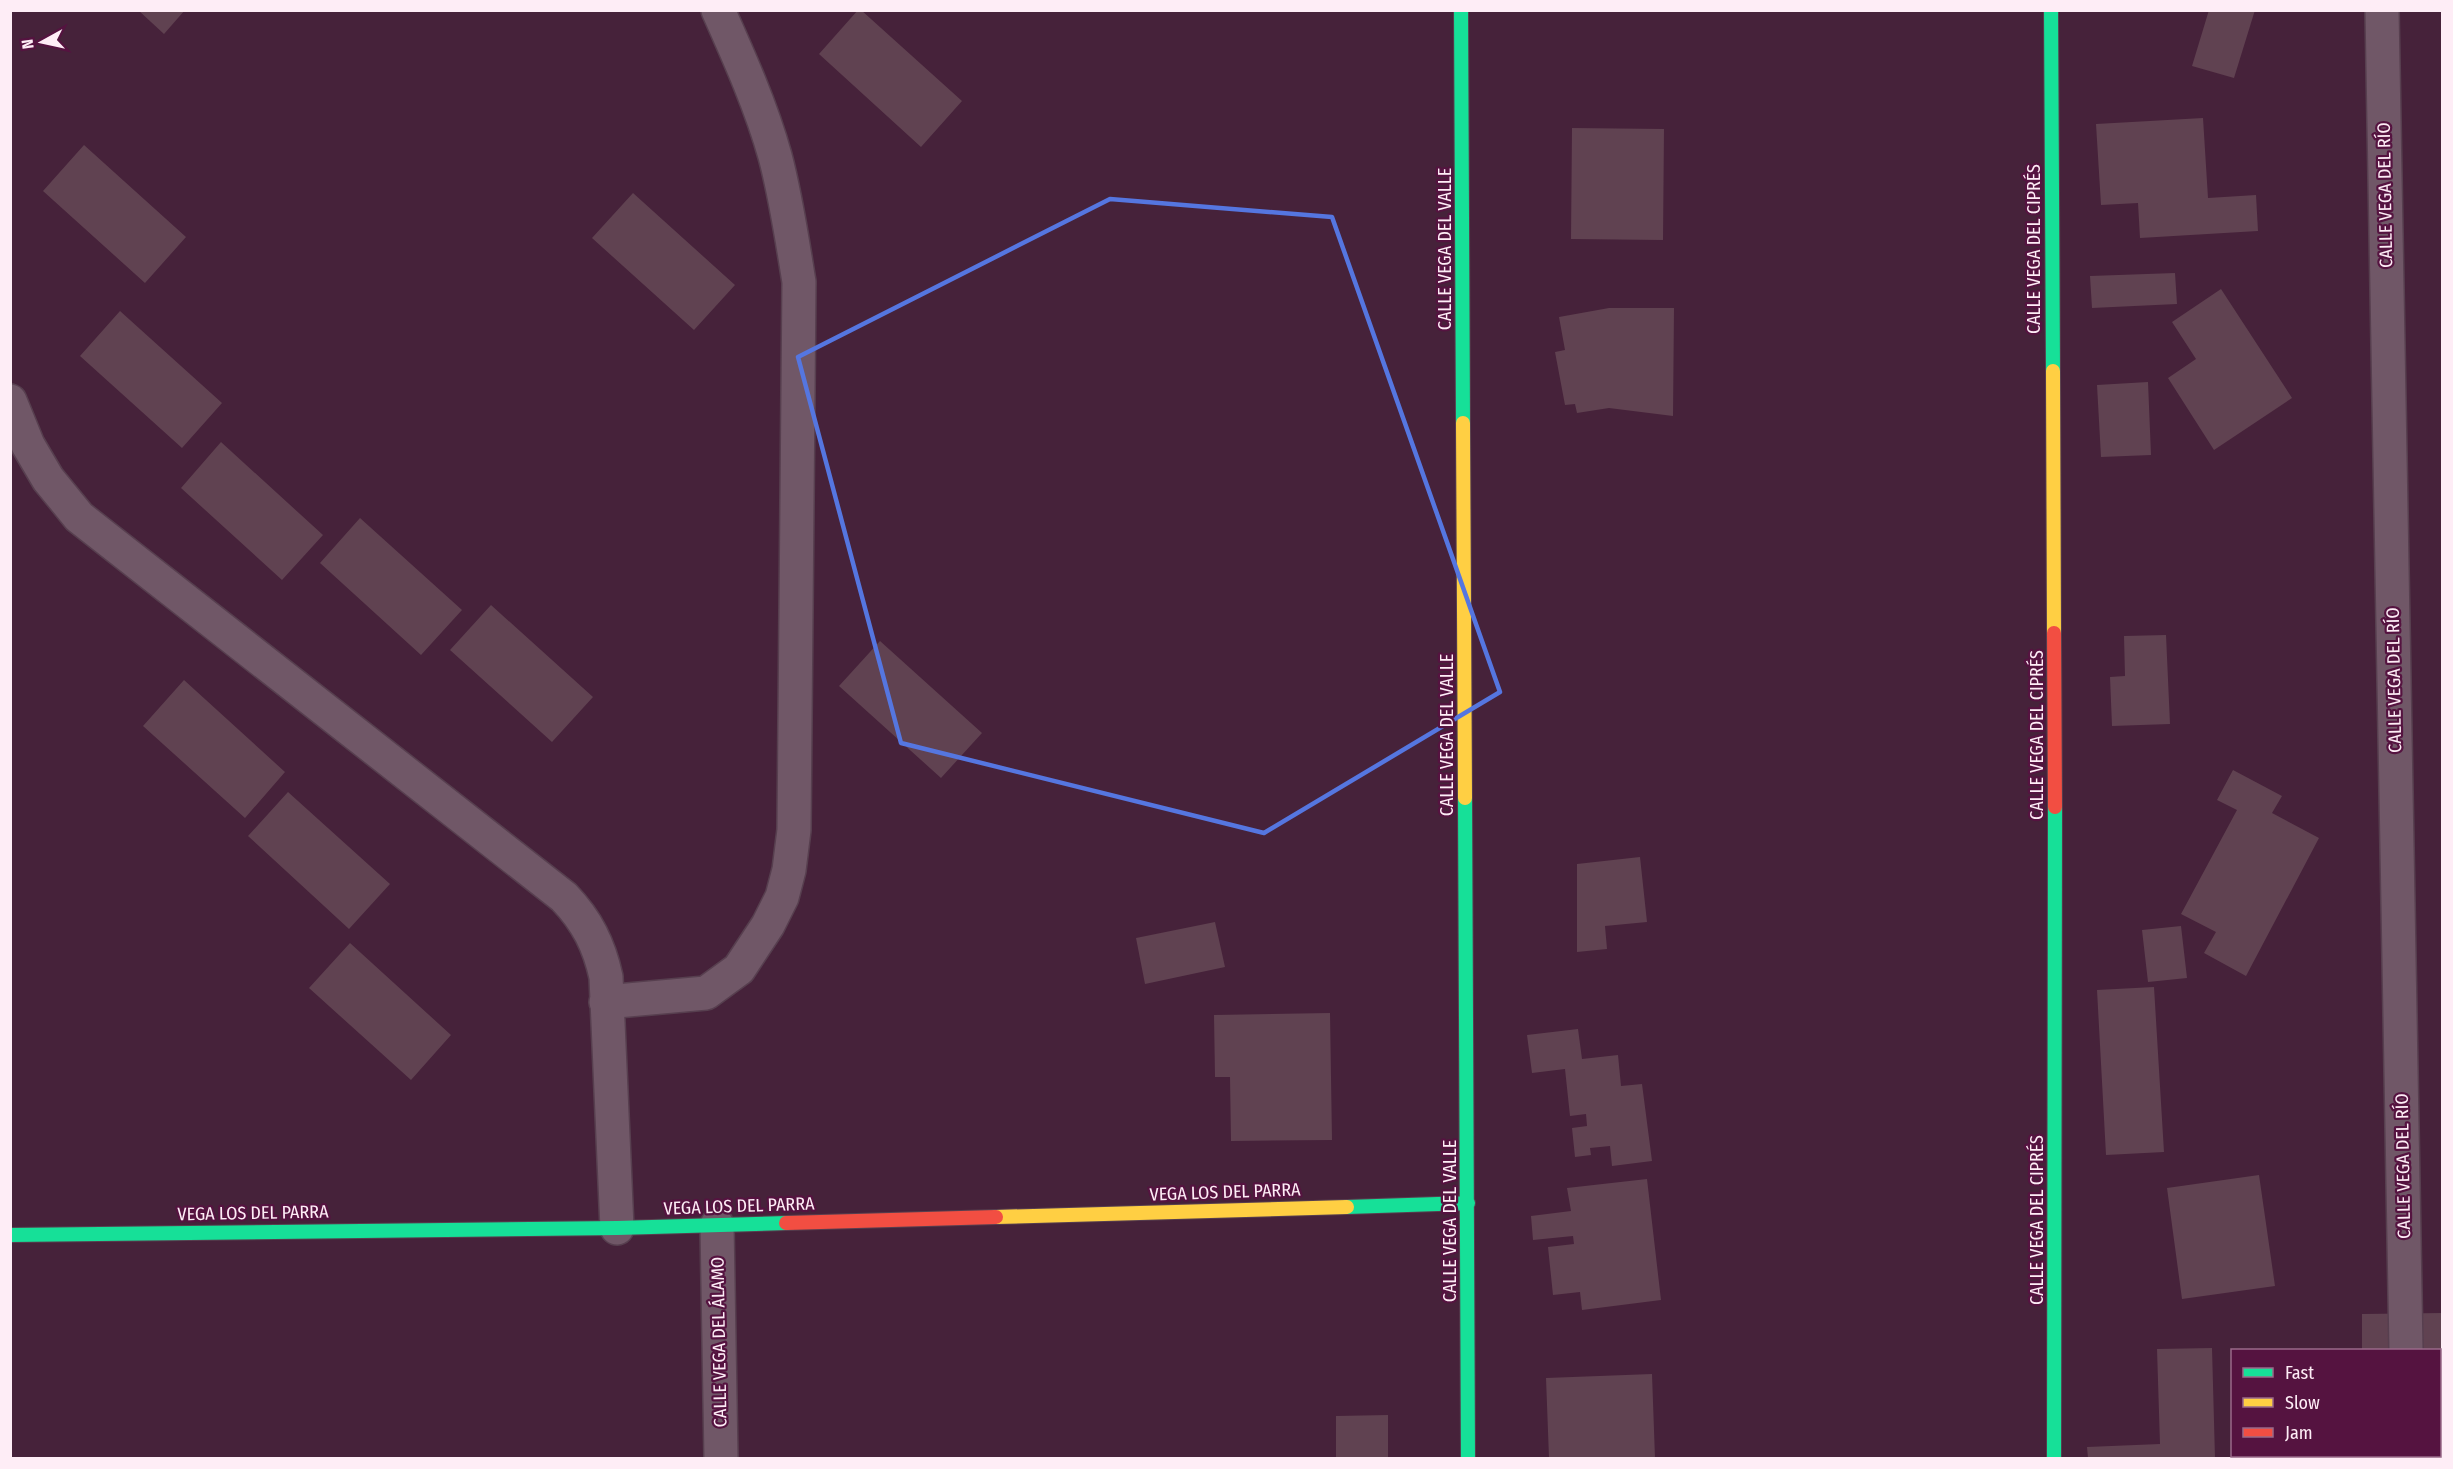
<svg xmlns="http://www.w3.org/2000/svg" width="2453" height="1469" font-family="'Fira Sans Condensed',sans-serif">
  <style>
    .building { fill: #604251 }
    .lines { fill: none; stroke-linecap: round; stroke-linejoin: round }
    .street-casing { stroke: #573f4f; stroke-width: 36 }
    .fast-casing { stroke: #573f4f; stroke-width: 16 }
    .slow-casing { stroke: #573f4f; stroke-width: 16 }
    .jam-casing { stroke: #573f4f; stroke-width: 16 }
    .street { stroke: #705767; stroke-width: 33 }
    .fast { stroke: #16e098; stroke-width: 14 }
    .slow { stroke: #ffcf43; stroke-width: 14 }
    .jam { stroke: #f24e42; stroke-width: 14 }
    .marked { fill: none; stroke: #5576e0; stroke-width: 4.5; stroke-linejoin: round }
    .labels { text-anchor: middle; stroke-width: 4.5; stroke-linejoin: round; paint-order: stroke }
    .street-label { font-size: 18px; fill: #feedf6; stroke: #551340 }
  </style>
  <rect width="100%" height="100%" fill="#46223a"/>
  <!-- building -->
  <path class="building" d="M138 10H185L164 34Z
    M858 10H861L962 101 921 147 819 54Z
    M2209 10H2255L2234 78 2192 66Z
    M2203 118 2208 198 2256 195 2258 231 2140 238 2138 203 2101 205 2096 124Z
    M1572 128 1664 129 1663 240 1571 239Z
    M84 145 186 237 145 283 43 191Z
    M633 193 735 285 694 330 592 238Z
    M2175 273 2177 304 2092 308 2090 276Z
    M2221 289 2292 398 2214 450 2168 378 2196 359 2172 322Z
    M1609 308H1674L1673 416 1609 408 1577 413 1575 404 1565 405 1555 352 1565 350 1559 317Z
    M120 311 222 403 182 448 80 356Z
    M2148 382 2151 455 2101 457 2097 385Z
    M221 442 323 535 282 580 181 488Z
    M360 518 462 610 421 655 320 563Z
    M491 605 593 697 552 742 450 650Z
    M2166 635 2170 724 2112 726 2110 677 2125 676 2124 636Z
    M880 641 982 733 941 778 839 686Z
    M184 680 285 772 245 818 143 726Z
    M2233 770 2282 796 2272 813 2319 838 2246 976 2204 953 2216 932 2181 914 2237 810 2217 800Z
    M288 792 390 884 349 929 248 836Z
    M1640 857 1647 922 1605 926 1607 949 1577 952V864Z
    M1215 922 1225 967 1145 984 1136 938Z
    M2181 926 2187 978 2148 982 2142 930Z
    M350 943 451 1035 411 1080 309 988Z
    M2154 987 2164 1152 2106 1155 2097 990Z
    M1330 1013 1332 1140 1231 1141 1230 1077H1215L1214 1015Z
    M1578 1029 1582 1059 1618 1055 1621 1086 1642 1084 1652 1161 1612 1166 1610 1146 1590 1148 1591 1155 1575 1157 1572 1128 1587 1126 1586 1114 1570 1116 1565 1069 1532 1073 1527 1035Z
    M2259 1175 2275 1286 2182 1299 2167 1188Z
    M1647 1179 1661 1300 1582 1310 1580 1292 1553 1295 1548 1247 1574 1244 1573 1236 1533 1240 1531 1216 1571 1211 1567 1188Z
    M2442 1313V1368H2440V1350H2362V1314Z
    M2212 1348 2215 1458H2088L2087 1447 2160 1444 2157 1349Z
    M1652 1374 1655 1458H1549L1546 1378Z
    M1388 1415V1458H1336V1416Z"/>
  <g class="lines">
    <!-- street casing -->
    <g class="street-casing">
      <path id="street" d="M2382 10 2406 1350
        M10 401 28 445 48 479 79 517 564 897C587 921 599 945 606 977L617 1228
        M606 1002 706 993 739 969 768 925 782 897 789 870 794 830 799 282C792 239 786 197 775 156 761 106 739 57 718 10
        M717 1225 721 1458
        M2407 1456V1458"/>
    </g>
    <!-- fast casing -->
    <g class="fast-casing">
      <path id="fast" d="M1461 10 1463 423
        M2051 10 2053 371
        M1465 798 1468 1458
        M1347 1207 1468 1203
        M10 1235 617 1228 786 1223
        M2054 1458 2055 807"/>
    </g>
    <!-- slow casing -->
    <g class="slow-casing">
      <path id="slow" d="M2053 371 2054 633
        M1463 423 1465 798
        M996 1217 1347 1207"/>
    </g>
    <!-- jam casing -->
    <g class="jam-casing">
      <path id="jam" d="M2054 633 2055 807
        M786 1223 996 1217"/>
    </g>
    <!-- street -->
    <use href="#street" class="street"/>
    <!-- fast -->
    <use href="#fast" class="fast"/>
    <!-- slow -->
    <use href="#slow" class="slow"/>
    <!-- jam -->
    <use href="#jam" class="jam"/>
  </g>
  <!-- marked area -->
  <path class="marked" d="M1110 199 1332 217 1500 692 1264 833 901 743 798 357Z"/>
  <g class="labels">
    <!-- street labels -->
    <g class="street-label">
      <text transform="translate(2385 195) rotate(-91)" y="6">CALLE VEGA DEL RÍO</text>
      <text transform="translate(1445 249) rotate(-90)" y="6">CALLE VEGA DEL VALLE</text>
      <text transform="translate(2034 249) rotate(-90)" y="6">CALLE VEGA DEL CIPRÉS</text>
      <text transform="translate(2394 680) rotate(-91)" y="6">CALLE VEGA DEL RÍO</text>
      <text transform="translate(1447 735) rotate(-90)" y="6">CALLE VEGA DEL VALLE</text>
      <text transform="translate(2037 735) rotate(-90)" y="6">CALLE VEGA DEL CIPRÉS</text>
      <text transform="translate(2403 1166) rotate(-91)" y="6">CALLE VEGA DEL RÍO</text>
      <text transform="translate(1225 1192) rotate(-2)" y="6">VEGA LOS DEL PARRA</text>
      <text transform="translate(739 1206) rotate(-2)" y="6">VEGA LOS DEL PARRA</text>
      <text transform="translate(253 1213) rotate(-1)" y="6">VEGA LOS DEL PARRA</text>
      <text transform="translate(2037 1220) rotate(-90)" y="6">CALLE VEGA DEL CIPRÉS</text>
      <text transform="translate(1450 1221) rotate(-90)" y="6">CALLE VEGA DEL VALLE</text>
      <text transform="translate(719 1342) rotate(-91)" y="6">CALLE VEGA DEL ÁLAMO</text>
    </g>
  </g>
  <!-- border -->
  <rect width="2453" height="1469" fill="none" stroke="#feedf6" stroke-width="24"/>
  <!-- legend -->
  <rect x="2231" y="1349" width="210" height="108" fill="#551340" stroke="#996a89" stroke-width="1.5"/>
  <rect x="2243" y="1368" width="30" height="9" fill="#16e098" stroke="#996a89" stroke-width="1.5"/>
  <text x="2285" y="1379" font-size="18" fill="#feedf6">Fast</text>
  <rect x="2243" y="1398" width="30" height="9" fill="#ffcf43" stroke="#996a89" stroke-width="1.5"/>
  <text x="2285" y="1409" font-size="18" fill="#feedf6">Slow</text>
  <rect x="2243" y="1428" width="30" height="9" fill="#f24e42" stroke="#996a89" stroke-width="1.5"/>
  <text x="2285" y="1439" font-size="18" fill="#feedf6">Jam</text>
  <!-- north arrow -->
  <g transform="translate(42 42) rotate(262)" stroke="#551340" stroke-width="4.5" paint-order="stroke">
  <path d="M0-4.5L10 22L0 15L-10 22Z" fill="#feedf6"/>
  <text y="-9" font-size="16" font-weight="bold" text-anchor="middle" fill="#feedf6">N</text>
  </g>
</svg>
